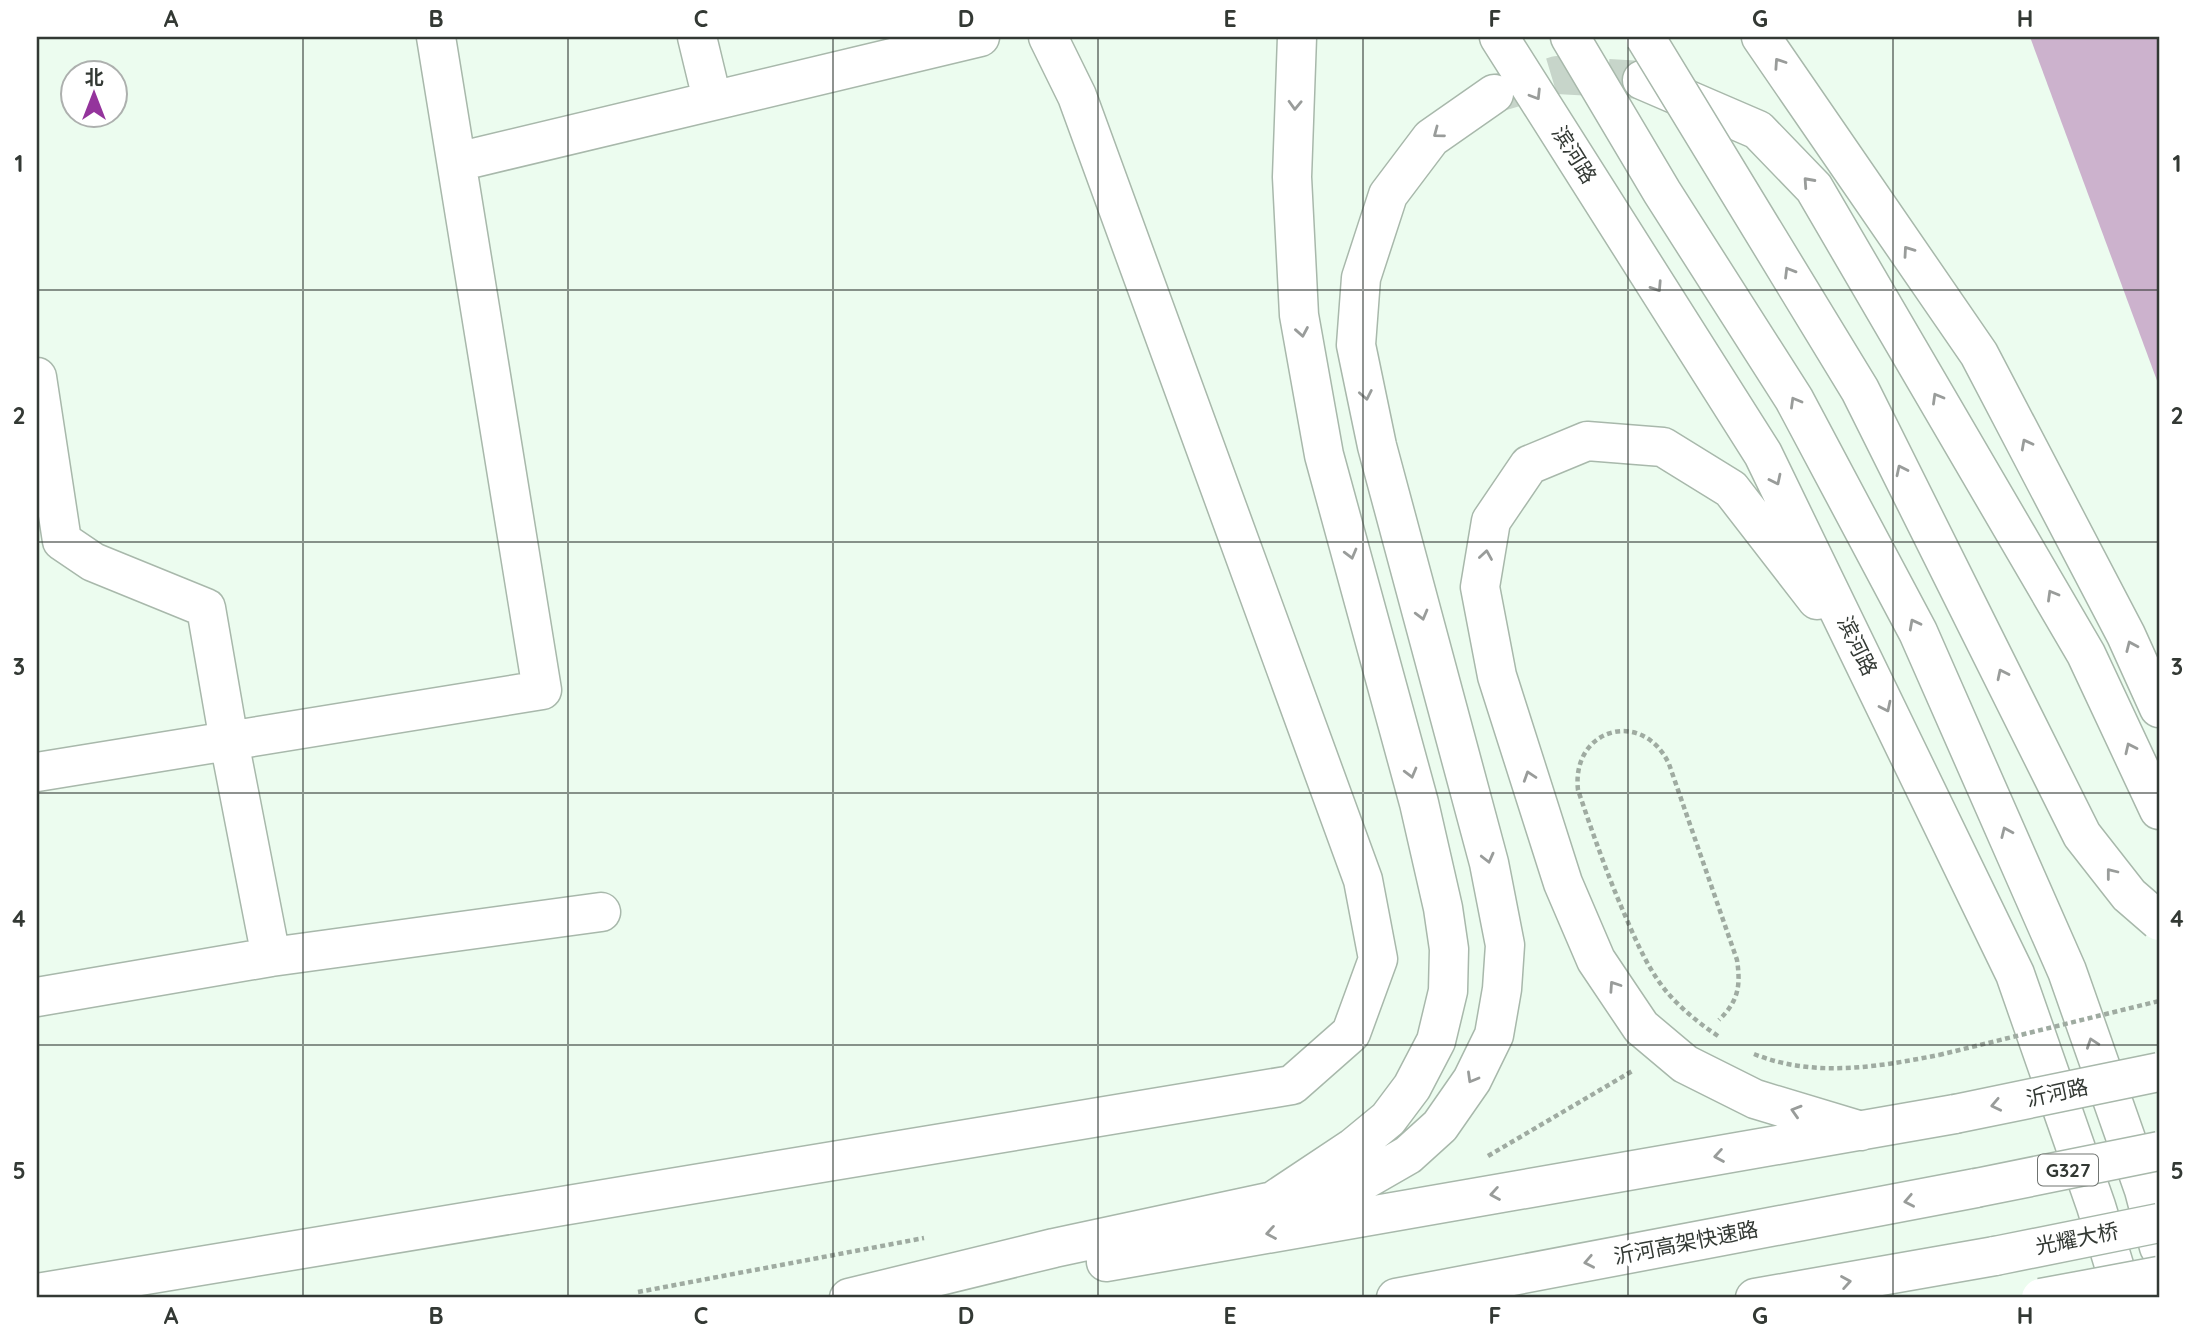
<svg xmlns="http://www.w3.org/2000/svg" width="2196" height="1335" font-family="Quicksand,'Noto Sans SC',sans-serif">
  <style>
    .water { fill: #ccb2cd }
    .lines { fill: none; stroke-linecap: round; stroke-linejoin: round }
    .major-tunnel { stroke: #c7d5ca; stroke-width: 38; stroke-dasharray: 38 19; stroke-linecap: butt }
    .minor-casing { stroke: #a8b8ab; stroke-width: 41 }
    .major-casing { stroke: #a8b8ab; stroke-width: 41 }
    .highway-casing { stroke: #a8b8ab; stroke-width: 41 }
    .path { stroke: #9faba1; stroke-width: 4.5; stroke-dasharray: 5 3.5; stroke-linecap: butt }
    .minor { stroke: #fff; stroke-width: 38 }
    .major { stroke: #fff; stroke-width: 38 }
    .highway { stroke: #fff; stroke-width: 38 }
    .major-bridge-casing { stroke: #a8b8ab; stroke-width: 41; stroke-linecap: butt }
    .highway-bridge-casing { stroke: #a8b8ab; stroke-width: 41; stroke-linecap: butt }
    .path-bridge { stroke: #9faba1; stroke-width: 4.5; stroke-dasharray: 5 3.5; stroke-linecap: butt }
    .major-bridge { stroke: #fff; stroke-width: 38 }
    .highway-bridge { stroke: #fff; stroke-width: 38 }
    .oneway { stroke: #999c9a }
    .grid { fill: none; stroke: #333934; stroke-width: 2; stroke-opacity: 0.55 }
    .labels { text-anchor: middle; stroke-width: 7; stroke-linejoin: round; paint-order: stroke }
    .shield { fill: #fff; stroke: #707471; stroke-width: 2 }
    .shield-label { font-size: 19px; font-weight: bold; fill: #333934 }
    .street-label { font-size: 21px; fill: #333934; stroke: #fff }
    .neatline { fill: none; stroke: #333934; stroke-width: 2.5 }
    .grid-label { font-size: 23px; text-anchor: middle; font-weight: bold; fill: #333934 }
  </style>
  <rect width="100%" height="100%" fill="#ecfcef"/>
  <!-- water -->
  <path class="water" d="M2030 37H2159V386Z"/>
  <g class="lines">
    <!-- major-tunnel -->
    <path class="major-tunnel" d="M1497 93 1557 75 1642 80"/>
    <!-- minor casing -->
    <g class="minor-casing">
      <path id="minor" d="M697 37 712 99
        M457 162 980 37
        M37 377 62 541 93 562 206 608 229 741 271 957
        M37 772 542 690 436 37
        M37 997 271 957 601 912
        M37 1293 1292 1085 1351 1033 1378 959 1363 880 1077 96 1048 37"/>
    </g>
    <!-- major casing -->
    <g class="major-casing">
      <path id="major" d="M1499 37 1763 454 2015 974 2096 1206 2124 1298
        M1570 37 1662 192 1794 399 1918 632 2067 971 2144 1190 2159 1247
        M1761 37 1979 354 2126 635 2159 708
        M1642 80 1758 130 1814 188 2086 654 2159 810
        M1817 600 1731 489 1663 447 1587 441 1529 465 1491 521 1480 587 1497 676 1563 883 1596 960 1641 1027 1685 1064 1755 1099 1861 1131
        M1299 1195 1368 1178 1408 1155 1440 1126 1472 1080 1494 1035 1502 989 1505 945 1489 863 1377 446 1356 345 1361 278 1388 195 1431 138 1494 94
        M1106 1262 1955 1114
        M849 1298 1054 1248 1273 1201 1354 1147 1388 1119 1412 1087 1436 1041 1448 991 1449 949 1443 908 1419 803 1324 455 1299 315 1292 177 1297 37"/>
    </g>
    <!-- highway casing -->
    <g class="highway-casing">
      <path id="highway" d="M1396 1298 1976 1188
        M1755 1298 1995 1256"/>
    </g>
    <!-- path -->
    <path class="path" d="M1718 1036C1703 1026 1689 1015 1676 1002 1653 979 1640 950 1627 920 1608 877 1593 834 1578 790 1571 728 1643 708 1669 764L1737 960C1741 987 1738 1001 1719 1020
      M1754 1054C1814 1078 1877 1067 1939 1055
      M1488 1156 1634 1070
      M638 1292 924 1238"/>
    <!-- minor -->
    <use href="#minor" class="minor"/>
    <!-- major -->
    <use href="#major" class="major"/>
    <!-- highway -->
    <use href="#highway" class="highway"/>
    <!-- major-bridge casing -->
    <g class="major-bridge-casing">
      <path id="major-bridge" d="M1645 37 1860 390 2082 835 2129 895 2159 921
        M1955 1114 2159 1072
        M2041 1298 2159 1276"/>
    </g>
    <!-- highway-bridge casing -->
    <g class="highway-bridge-casing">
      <path id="highway-bridge" d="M1976 1188 2159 1151
        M1995 1256 2159 1223"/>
    </g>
    <!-- path-bridge -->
    <path class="path-bridge" d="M1939 1055 2159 1001"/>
    <!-- major-bridge -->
    <use href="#major-bridge" class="major-bridge"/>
    <!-- highway-bridge -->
    <use href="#highway-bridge" class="highway-bridge"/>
  </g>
  <!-- one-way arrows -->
  <defs><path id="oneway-chevron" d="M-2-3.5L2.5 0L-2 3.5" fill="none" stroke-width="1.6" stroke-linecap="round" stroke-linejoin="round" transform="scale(1.75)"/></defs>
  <g class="oneway">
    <use href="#oneway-chevron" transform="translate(1779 63) rotate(-124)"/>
    <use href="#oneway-chevron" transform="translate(1536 95) rotate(58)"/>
    <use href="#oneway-chevron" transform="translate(1295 105) rotate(92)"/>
    <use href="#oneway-chevron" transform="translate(1438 133) rotate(143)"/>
    <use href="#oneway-chevron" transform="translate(1808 182) rotate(-132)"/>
    <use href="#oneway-chevron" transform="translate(1908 251) rotate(-125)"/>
    <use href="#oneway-chevron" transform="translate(1789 272) rotate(-121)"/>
    <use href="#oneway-chevron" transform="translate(1657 287) rotate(57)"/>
    <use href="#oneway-chevron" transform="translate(1302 332) rotate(80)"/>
    <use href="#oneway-chevron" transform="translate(1366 395) rotate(79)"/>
    <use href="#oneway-chevron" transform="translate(1937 398) rotate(-120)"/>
    <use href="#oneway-chevron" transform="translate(1795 402) rotate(-120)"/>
    <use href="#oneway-chevron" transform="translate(2026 444) rotate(-118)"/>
    <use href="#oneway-chevron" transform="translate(1901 470) rotate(-116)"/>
    <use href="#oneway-chevron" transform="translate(1776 480) rotate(64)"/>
    <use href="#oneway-chevron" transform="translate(1351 554) rotate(75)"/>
    <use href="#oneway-chevron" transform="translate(1486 555) rotate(-81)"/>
    <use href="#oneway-chevron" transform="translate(2052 595) rotate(-120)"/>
    <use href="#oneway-chevron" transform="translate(1422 615) rotate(75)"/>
    <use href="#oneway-chevron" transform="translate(1914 624) rotate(-118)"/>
    <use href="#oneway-chevron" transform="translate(2131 646) rotate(-114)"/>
    <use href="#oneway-chevron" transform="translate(2002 674) rotate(-116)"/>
    <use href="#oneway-chevron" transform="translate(1886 707) rotate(64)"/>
    <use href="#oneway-chevron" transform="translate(2130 748) rotate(-115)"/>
    <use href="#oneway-chevron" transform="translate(1411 773) rotate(75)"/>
    <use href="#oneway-chevron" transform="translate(1529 776) rotate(-108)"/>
    <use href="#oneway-chevron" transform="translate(2006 832) rotate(-114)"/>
    <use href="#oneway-chevron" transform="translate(1488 858) rotate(76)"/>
    <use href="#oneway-chevron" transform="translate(2111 873) rotate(-128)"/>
    <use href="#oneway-chevron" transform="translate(1614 986) rotate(-124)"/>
    <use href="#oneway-chevron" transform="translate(2092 1043) rotate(-109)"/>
    <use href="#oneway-chevron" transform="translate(1472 1078) rotate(120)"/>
    <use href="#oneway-chevron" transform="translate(1996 1105) rotate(168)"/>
    <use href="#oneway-chevron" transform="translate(1796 1111) rotate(-163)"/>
    <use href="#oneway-chevron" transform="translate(1719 1156) rotate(170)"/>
    <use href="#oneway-chevron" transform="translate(1495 1194) rotate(170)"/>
    <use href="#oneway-chevron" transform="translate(1909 1201) rotate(169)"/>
    <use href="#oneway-chevron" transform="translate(1271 1233) rotate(170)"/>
    <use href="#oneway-chevron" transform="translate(1589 1262) rotate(169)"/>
    <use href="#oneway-chevron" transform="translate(1846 1282) rotate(-10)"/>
  </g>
  <!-- grid -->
  <path class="grid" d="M303 37V1298M568 37V1298M833 37V1298M1098 37V1298M1363 37V1298M1628 37V1298M1893 37V1298M37 290H2159M37 542H2159M37 793H2159M37 1045H2159"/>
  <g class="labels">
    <!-- shield labels -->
    <rect class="shield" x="2038" y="1154.5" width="60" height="31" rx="5"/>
    <g class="shield-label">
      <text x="2068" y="1177">G327</text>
    </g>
    <!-- street labels -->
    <g class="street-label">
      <text transform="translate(1574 155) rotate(58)" y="7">滨河路</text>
      <text transform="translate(1857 646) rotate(64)" y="7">滨河路</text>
      <text transform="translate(2057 1093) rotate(-12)" y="7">沂河路</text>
      <text transform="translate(2077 1239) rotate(-11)" y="7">光耀大桥</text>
      <text transform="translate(1686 1243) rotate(-11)" y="7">沂河高架快速路</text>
    </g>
  </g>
  <!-- border -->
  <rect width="2196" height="1335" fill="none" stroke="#ffffff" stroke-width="77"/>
  <!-- north arrow -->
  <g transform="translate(94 94)"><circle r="33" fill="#ffffff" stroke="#adb0ae" stroke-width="2"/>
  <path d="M0-5L12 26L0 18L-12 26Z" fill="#94349c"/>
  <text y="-10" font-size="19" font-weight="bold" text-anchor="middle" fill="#333934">北</text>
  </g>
  <rect x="38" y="38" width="2120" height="1258" class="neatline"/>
  <g class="grid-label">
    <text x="171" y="27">A</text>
    <text x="436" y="27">B</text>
    <text x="701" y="27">C</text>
    <text x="966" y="27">D</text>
    <text x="1230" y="27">E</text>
    <text x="1495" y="27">F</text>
    <text x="1760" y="27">G</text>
    <text x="2025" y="27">H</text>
    <text x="19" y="172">1</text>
    <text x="2177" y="172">1</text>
    <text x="19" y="424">2</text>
    <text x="2177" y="424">2</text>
    <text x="19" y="675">3</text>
    <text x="2177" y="675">3</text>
    <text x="19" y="927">4</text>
    <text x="2177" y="927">4</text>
    <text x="19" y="1179">5</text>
    <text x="2177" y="1179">5</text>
    <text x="171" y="1324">A</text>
    <text x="436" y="1324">B</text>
    <text x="701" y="1324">C</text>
    <text x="966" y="1324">D</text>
    <text x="1230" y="1324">E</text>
    <text x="1495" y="1324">F</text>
    <text x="1760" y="1324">G</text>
    <text x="2025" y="1324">H</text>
  </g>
</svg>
